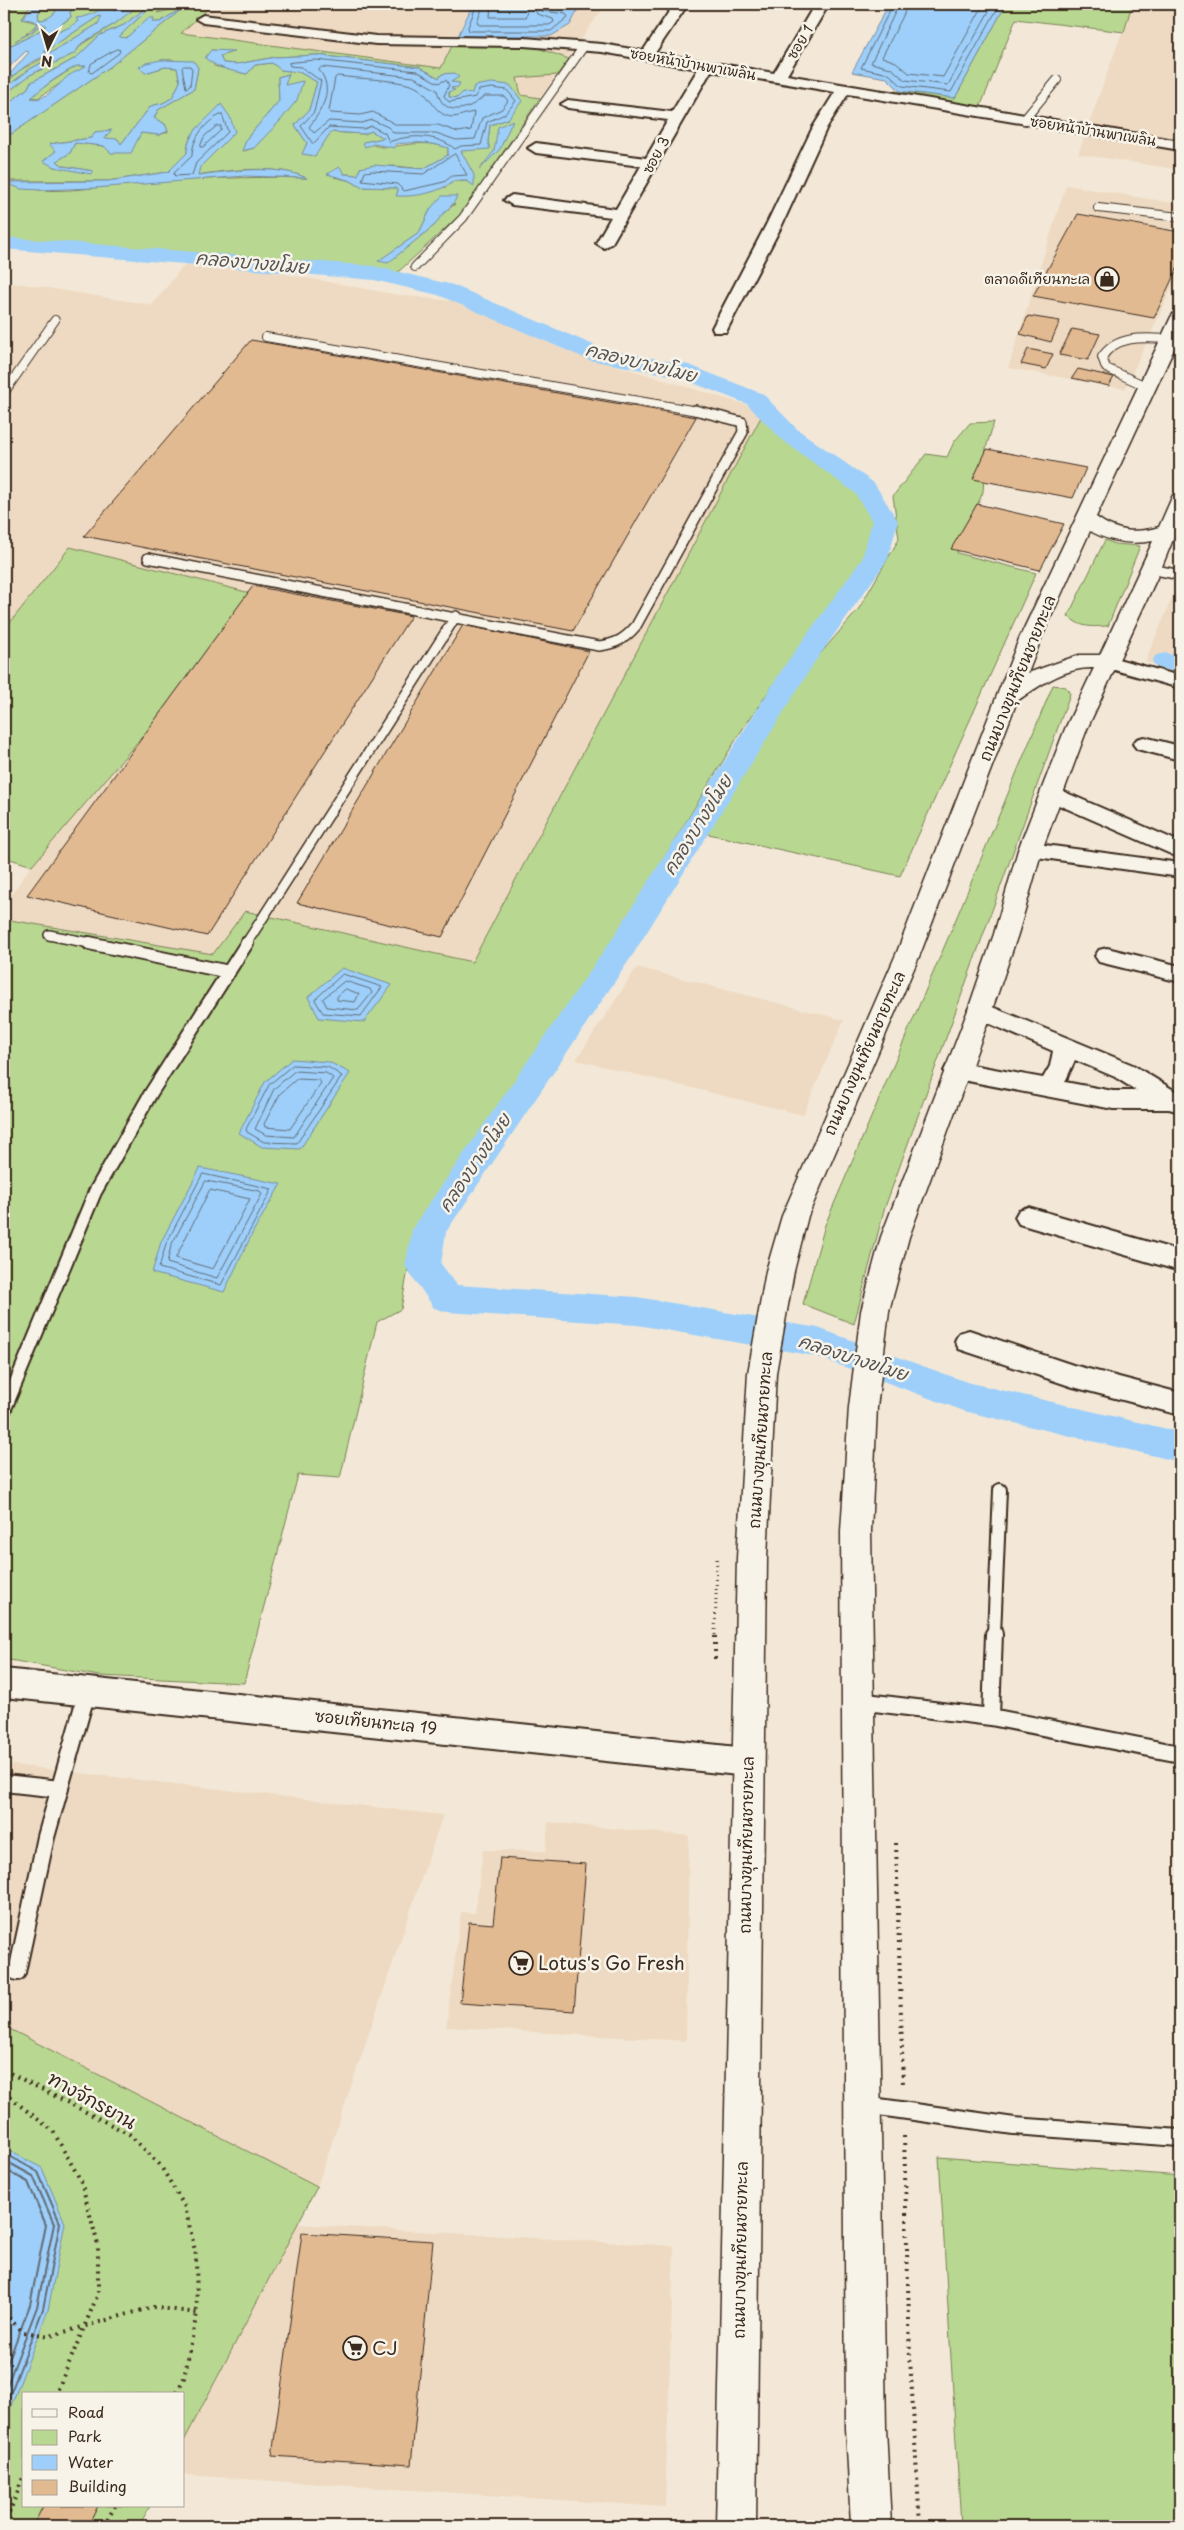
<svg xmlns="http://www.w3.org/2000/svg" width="1184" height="2530" font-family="'Playpen Sans','Playpen Sans Thai',sans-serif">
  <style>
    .built { fill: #eedac2 }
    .green { fill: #b8d790; stroke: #7a8057; fill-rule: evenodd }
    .water { fill: #9dcffa; stroke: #768da2; fill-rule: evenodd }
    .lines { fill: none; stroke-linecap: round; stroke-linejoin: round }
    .shore-far1 { stroke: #626c76; stroke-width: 1 }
    .shore { stroke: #626c76; stroke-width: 2 }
    .canal { fill: #9dcffa; fill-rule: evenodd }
    .building { fill: #e2ba92; stroke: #3b2a1e }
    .service-far3-casing { stroke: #3b2a1e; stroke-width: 10 }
    .service-far2-casing { stroke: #3b2a1e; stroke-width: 12 }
    .service-far1-casing { stroke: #3b2a1e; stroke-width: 16 }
    .service-casing { stroke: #3b2a1e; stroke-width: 20 }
    .minor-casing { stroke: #3b2a1e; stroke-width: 4 }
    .secondary-casing { stroke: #3b2a1e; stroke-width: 3 }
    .path-far2 { stroke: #3b2a1e; stroke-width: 2; stroke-dasharray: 0.5 2.5; stroke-linecap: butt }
    .path-far1 { stroke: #3b2a1e; stroke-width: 3; stroke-dasharray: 1 4; stroke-linecap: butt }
    .path { stroke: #3b2a1e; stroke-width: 4; stroke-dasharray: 2 5; stroke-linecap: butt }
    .service-far3 { stroke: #f7f3e8; stroke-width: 8 }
    .service-far2 { stroke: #f7f3e8; stroke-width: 9 }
    .service-far1 { stroke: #f7f3e8; stroke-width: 12 }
    .service { stroke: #f7f3e8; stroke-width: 16 }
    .minor { fill: #f7f3e8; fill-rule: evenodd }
    .secondary { fill: #f7f3e8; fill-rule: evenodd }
    .labels { text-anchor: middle; stroke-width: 5; stroke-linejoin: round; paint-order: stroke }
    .far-street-label { font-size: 14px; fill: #3b2a1e; stroke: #f7f3e8 }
    .far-poi-label { font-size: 14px; fill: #3b2a1e; stroke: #f7f3e8; text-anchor: end }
    .street-label { font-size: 16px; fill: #3b2a1e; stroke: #f7f3e8 }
    .water-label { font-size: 18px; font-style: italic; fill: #545355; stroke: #f7f3e8 }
    .near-poi-label { font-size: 19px; fill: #3b2a1e; stroke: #f7f3e8; text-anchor: start }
    .near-street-label { font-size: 19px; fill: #3b2a1e; stroke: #f7f3e8 }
  </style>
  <rect width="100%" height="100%" fill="#f3e8d7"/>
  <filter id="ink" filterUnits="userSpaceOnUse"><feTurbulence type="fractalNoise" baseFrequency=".02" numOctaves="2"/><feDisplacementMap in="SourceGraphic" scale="10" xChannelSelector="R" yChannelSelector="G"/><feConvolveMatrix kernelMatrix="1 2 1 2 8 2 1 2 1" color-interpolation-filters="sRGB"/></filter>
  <g filter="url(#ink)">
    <!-- built -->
    <path class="built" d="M213 4H473L458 35 570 25 583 4H606L540 98 180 33Z
      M1132 4H1180V170L1078 154Z
      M1066 185 1180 204V271L1125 389 1008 368Z
      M185 264 270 271 398 295 463 302 565 350 760 409 761 417 127 1614 4 1609V905L31 866 4 857V283L24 284 152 305Z
      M1180 579V671L1145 662Z
      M637 967 844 1020 803 1115 576 1060Z
      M4 1764 443 1815 317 2187 4 2026Z
      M548 1822 689 1836 686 2041 446 2027 461 1912 475 1913 483 1850 546 1851Z
      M298 2224 674 2246 665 2507 184 2475V2441Z"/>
    <!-- green -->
    <path class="green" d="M4 4H34L28 8 22 19 38 23 26 34 32 32 42 23 47 25 33 35 7 47 10 52 4 59Z
      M44 4H62L49 19 39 20 38 14Z
      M79 4H108L95 14 77 19 78 21C71 27 61 36 53 31L71 17 70 12Z
      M140 4H151L124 25 100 35 76 58 30 83 28 88 4 107V95L30 75 75 53 82 44 116 23Z
      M154 4H169L158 13 173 9 172 4H176L179 10 160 22H152L154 19 125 38 118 37Z
      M188 4H213L181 33 441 68 452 46 535 47 569 59 557 75 517 78 521 95 540 98 461 214 396 274 267 258 4 240V182C44 198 91 187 133 184 191 179 248 176 306 178 278 164 228 170 197 175L199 167 235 132 210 117C198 127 187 135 187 153L168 172 108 181H4V139L111 66ZM211 50 233 52 220 56 223 63 237 64 276 57 316 55 419 67 439 78 442 74H455L458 77 451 82 460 84 450 88 449 97 457 98 472 93 508 119 490 125 488 141 460 151 467 181H454L446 187 397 195 398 191 396 188 361 187 351 181 334 177 344 174 359 175 360 168 395 166 423 169 448 155V148C423 139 407 146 383 147 377 147 369 143 364 142L385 138 371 131 365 134 330 132 315 155 303 154 307 143 295 125 309 110 317 82 299 72 281 70 272 63 255 65 247 74 214 66ZM161 60H173L198 68 194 89 158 110 154 118 165 124 168 132 159 135 141 133 137 140 111 153 104 146 75 143 70 153 57 161 63 166 93 171 54 167 44 161 56 151 49 144 91 138 95 132 111 131 103 138 121 144 151 106 163 103 172 98 180 82 177 68 165 67 145 73ZM289 74 284 86 297 100 254 148 243 151 247 138 279 101 278 77ZM455 204 440 215 436 224 388 262 379 261 419 233 431 208Z
      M1008 4H1132L1124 32 1016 19 981 105 977 108 947 104 880 89 955 98 1005 6Z
      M99 16 102 17 98 24 52 52H44Z
      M47 56 50 58 30 69 4 89V85L20 70Z
      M77 66H87L38 98 30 97C46 86 60 75 77 66Z
      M761 417 782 437 856 491 878 519 869 553 807 636 740 733 630 914 435 1205 411 1252 401 1309 377 1322 340 1478 298 1475 244 1683 99 1676 4 1659V919L213 954 245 911 472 962Z
      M994 422 986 448 983 492 957 553 1036 573 900 876 704 833 813 662 858 610 899 539 893 496 926 454 947 457 954 442 970 423Z
      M1105 540 1115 544 1140 546 1108 626C1090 627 1081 628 1068 616Z
      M70 547 262 596 32 866 4 857V630Z
      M1053 685 1066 687 1070 694 884 1210 854 1324 803 1304 825 1225 951 931Z
      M4 2026 317 2187 184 2441V2394H24V2506H150L139 2526H4Z
      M939 2157 1180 2176V2526H961Z"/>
    <!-- water -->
    <path class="water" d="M34 4H44L38 14 39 20C50 20 56 12 62 4H79L70 12 71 17 53 30 56 33 70 27 78 21 76 18C96 17 100 4 120 4L113 9 114 11 128 4H140L116 23 82 43 75 53 30 75 4 95V89L30 69 50 58 47 56C31 60 15 73 4 85V81L29 52 26 51 4 72V59L10 52 7 47 33 35 46 26 41 23 32 32 15 41 31 32 38 23 31 20 22 19ZM99 16 101 17 98 24 52 52H44Z
      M151 4H154C142 15 130 25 119 37L126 38 148 18H154L153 22H160L179 10 176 4H188L111 66 4 139V107L28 88 30 83 76 58 100 35 124 25ZM77 66H86C81 70 74 72 68 76 60 83 44 103 31 98 44 86 61 74 77 66Z
      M473 4H523L578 10 570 25 551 36H458Z
      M889 4H1008L1005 6 955 98 900 91 887 78 852 72Z
      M211 50 235 51 220 56 223 63 237 64 276 57 316 55 419 67 439 78 442 74 455 73 459 77 451 82 460 83 458 87 451 88 455 90 449 92V97L457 98 463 92 472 93 474 86 492 83 510 85 522 101 508 119 490 125 488 141 490 149 461 151 474 175V186L467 181H454C439 193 415 197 396 196L398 191 396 188 361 187 351 181 327 174 340 167 344 174 358 175 360 168 374 165 423 169 448 155V148C431 142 414 142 395 144V148L374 144 365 147 363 142 384 138 371 131 365 134 331 132 315 156 302 154 307 143 295 125 309 110 317 82 299 72 281 70 272 63 255 65 247 74C231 71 217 68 205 58Z
      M161 60 194 61 198 68 194 89 158 110 154 118 165 124 168 131 159 135 141 133 131 153H111L104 146 75 143 70 153 57 161 63 166 93 171 91 174 54 167 43 161 56 151 49 144 91 138 95 132 112 130 104 138 118 139 121 144 151 106 163 103 172 98 180 82 177 68 165 67 145 73 139 67 146 63Z
      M289 74 285 85 303 81 297 100 280 121 254 148 242 151 247 138 279 101 278 77Z
      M221 104 230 117 235 132 200 167 198 175C230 171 277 164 307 178L245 176 94 188 40 190 21 189 4 182 108 181 168 172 187 153C187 131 208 120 221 104Z
      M513 120 500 149 479 170 494 151 498 127Z
      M442 196H457C453 208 441 213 436 224L388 263 378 261 419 233 431 208Z
      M342 968 392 985 364 1022 319 1018 308 997Z
      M292 1059 329 1062 350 1073 300 1149 262 1147 239 1133 265 1082Z
      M200 1168 281 1184 254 1230 224 1292 152 1273 161 1242Z
      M4 2148 42 2168 65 2223 48 2310 4 2424Z"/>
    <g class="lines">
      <!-- shore-far1 -->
      <path class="shore-far1" d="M477 4 468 27 469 31H551L568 17 566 14 542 11 539 4
        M484 4 477 22 479 25H549L554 22 553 19 537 14 533 4
        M491 4 490 17H525L527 15 525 4
        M893 4 861 68 889 74 902 86 951 92 1000 4
        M899 4 871 63 891 68 905 80 948 85 993 4
        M906 4 904 14 882 57 896 62 909 73 943 77 984 4
        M117 49 120 50 119 53 92 73 89 72 91 64Z
        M316 60 417 71 438 83 446 80 449 85 444 96 449 102 475 97 479 90 492 88 507 90 516 101 505 114 487 122 481 145 461 146 455 149C437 134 410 134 389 142L385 133 371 126 364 129 329 127 313 144 301 126 314 112 321 81 301 67 290 66 289 63Z
        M184 66H190L192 69 190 86 186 88 182 68Z
        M322 67 414 77 437 90C442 117 468 112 484 96H504L508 101 502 109 482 118 475 139 456 140 436 133H394L388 127 372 120 362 123 329 121 314 133 309 127C322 110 335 89 319 70Z
        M338 76C360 79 390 79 411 85 432 92 432 115 452 117 459 117 466 113 474 112L471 130 458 132 438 125H397L373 112 360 115 331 113 329 111 335 78Z
        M222 114 228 132 196 163 192 175 175 176 174 173 192 156C192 138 206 121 222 114Z
        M217 126H221V130L203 147H200L204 137Z
        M455 154 467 175 452 176 444 182 404 191 397 184 362 180 365 172 372 171 423 174Z
        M343 974 382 987 361 1016 323 1013 315 1000Z
        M345 981 370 989 372 993 358 1010 327 1007 323 999Z
        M346 989 359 994 355 1002 337 1000V997Z
        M293 1065 328 1067 342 1076 297 1143 264 1142 247 1132 246 1129 269 1085Z
        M295 1071 326 1073 333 1078 294 1137 266 1135 255 1129 274 1089Z
        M297 1079 319 1080 321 1083 290 1129 265 1127 264 1124 280 1094Z
        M203 1174 272 1189 221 1285 159 1268 166 1244Z
        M206 1181 260 1191 262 1194 217 1278 167 1263 171 1246Z
        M210 1190 250 1199 213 1269 176 1258Z"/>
      <!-- shore -->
      <path class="shore" d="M4 2153 38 2172 60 2223 43 2309 4 2410
        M4 2160 33 2176 54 2224 37 2307 4 2393
        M4 2169 28 2182 46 2225 30 2305 4 2372"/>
      <!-- canal -->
      <path class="canal" d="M4 237 374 266 453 285 603 349 689 365 763 394 797 429 874 483 898 521 888 559 814 663 632 956 446 1232 441 1264 457 1285 637 1297 818 1328 967 1382 1180 1432V1462L964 1411 815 1356 637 1325 447 1312 434 1308 405 1266 412 1230 417 1221 610 942 787 662 862 559 872 521 855 493 781 439 747 404 675 376 589 360 438 295 374 280 4 249Z
        M1166 653 1180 657V673L1156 667 1152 661 1156 655Z"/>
    </g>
    <!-- building -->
    <path class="building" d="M1078 214 1180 232V262L1154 318 1033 296Z
      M1028 316 1060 321 1051 342 1020 334Z
      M1072 329 1100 334 1088 360 1059 355Z
      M251 340 696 417 573 631 84 536Z
      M1028 349 1053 354 1046 369 1021 364Z
      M1078 369 1114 377 1109 386 1072 378Z
      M987 449 1086 468 1073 498 973 479Z
      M977 504 1064 524 1040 570 951 549Z
      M253 586 411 616 207 936 27 895Z
      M463 625 589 651 442 937 297 903Z
      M500 1858 586 1864 574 2011 460 2003 469 1922 493 1924Z
      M302 2233 433 2241 411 2465 272 2456Z
      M43 2506H98L88 2526H33Z"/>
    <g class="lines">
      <!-- service-far3 casing -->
      <g class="service-far3-casing">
        <path id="service-far3" d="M1024 120 1057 80
          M1098 208 1180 217
          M415 267 463 218 584 46
          M266 337 703 412
          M1148 387 1106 368 1102 357C1117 334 1146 338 1170 339
          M4 393 55 320"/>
      </g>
      <!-- service-far2 casing -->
      <g class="service-far2-casing">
        <path id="service-far2" d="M148 558 599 646C616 644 625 639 636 626L743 432 742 422 695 410
          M1151 569 1180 575
          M49 935 95 944
          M246 944 456 616"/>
      </g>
      <!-- service-far1 casing -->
      <g class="service-far1-casing">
        <path id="service-far1" d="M89 943 229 972
          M4 1411 95 1192 151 1093 247 943
          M994 1635 1000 1490"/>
      </g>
      <!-- service casing -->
      <g class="service-casing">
        <path id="service" d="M858 1701 991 1717 1180 1754
          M991 1717 994 1634
          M4 1783 60 1789
          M17 1972 46 1837 87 1692
          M865 2105 1014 2126 1180 2138"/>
      </g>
      <!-- minor casing -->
      <g class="minor-casing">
        <path id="minor" d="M674 4H688L655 53 774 73 815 4H829L787 75 1180 141V150L848 94 827 127 782 225 728 328 726 332H714L712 328 766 225 813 127 835 92 711 71 612 243 604 248 596 243 611 217 512 205 504 200 512 195 616 209 641 166 536 153 528 148 536 143 646 158 668 120 568 108 561 104 568 100 672 112 698 69 602 52 524 46 376 44 203 23 196 19 203 15 376 36 524 38 602 44 643 51Z
          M1107 656 1180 676V688L1100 666 1097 662 1100 658Z
          M1144 737 1180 746V760L1137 749 1133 744 1137 739Z
          M1053 787 1180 842V858L1045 799 1042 794 1045 789Z
          M1030 843 1180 863V877L1022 855 1019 850 1022 845Z
          M1107 948 1180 966V982L1099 962 1095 956 1099 950Z
          M980 1002 1133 1065 1180 1094V1112L1169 1109H1113L947 1077 944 1071 947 1065 956 1062 1043 1078 1050 1066 1053 1051 972 1016 968 1010 972 1004ZM1075 1060 1115 1077 1137 1091H1113L1065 1082Z
          M1028 1207 1180 1251V1271L1019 1224 1015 1217 1019 1210Z
          M969 1330 1073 1365 1180 1393V1415L1073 1387 959 1349 955 1341 959 1333Z
          M4 1669 747 1748 758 1752 763 1762 758 1772 747 1776 4 1697Z"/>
      </g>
      <!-- secondary casing -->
      <g class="secondary-casing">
        <path id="secondary" d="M1180 312V336L1096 517C1116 532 1136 534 1159 527L1173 495 1180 493V522L1161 569 1087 729 1042 850 1018 934 992 1010 909 1237 889 1311 877 1407 871 1531 886 2428 891 2526H851L846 2428 841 1531 849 1407 861 1311 881 1237 968 1010 994 934 1018 850 1065 729 1094 668C1065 667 1040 685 1017 701L921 952 808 1216 794 1271 776 1373 767 1558 756 2526H716L737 1558 748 1373 766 1271 782 1216 897 952 1019 639 1171 317 1174 313ZM1090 531C1110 542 1131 545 1153 541L1100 655H1079L1028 673 1041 639Z"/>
      </g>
      <!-- path-far2 -->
      <path class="path-far2" d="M1175 296 1180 285"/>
      <!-- path-far1 -->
      <path class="path-far1" d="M715 1635 717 1558"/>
      <!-- path -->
      <path class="path" d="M715 1659V1634
        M896 1843 903 2084
        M4 2070 129 2134 160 2165 185 2207 196 2255 197 2313 184 2378 176 2394
        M4 2093 53 2131 81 2181 98 2245V2294L56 2394
        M904 2136 910 2358 920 2526
        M4 2313 23 2332 50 2336 153 2307 197 2313
        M4 2526 24 2475
        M104 2526 115 2506"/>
      <!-- service-far3 -->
      <use href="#service-far3" class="service-far3"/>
      <!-- service-far2 -->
      <use href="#service-far2" class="service-far2"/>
      <!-- service-far1 -->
      <use href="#service-far1" class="service-far1"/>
      <!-- service -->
      <use href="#service" class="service"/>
      <!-- minor -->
      <use href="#minor" class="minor"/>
      <!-- secondary -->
      <use href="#secondary" class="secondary"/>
    </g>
  </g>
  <!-- icons -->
  <defs>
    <g id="shop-ring" transform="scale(1.25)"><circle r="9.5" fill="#f7f3e8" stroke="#3b2a1e" stroke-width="1.5"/><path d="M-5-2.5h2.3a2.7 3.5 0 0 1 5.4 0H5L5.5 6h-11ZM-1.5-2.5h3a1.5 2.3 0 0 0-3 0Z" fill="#3b2a1e"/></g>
    <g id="supermarket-ring" transform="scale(1.25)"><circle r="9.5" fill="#f7f3e8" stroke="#3b2a1e" stroke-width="1.5"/><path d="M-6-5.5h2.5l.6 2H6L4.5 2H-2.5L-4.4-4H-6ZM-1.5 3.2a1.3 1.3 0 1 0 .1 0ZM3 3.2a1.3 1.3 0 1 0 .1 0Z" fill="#3b2a1e"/></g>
  </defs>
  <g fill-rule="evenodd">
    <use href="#shop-ring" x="1107" y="279"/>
    <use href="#supermarket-ring" x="521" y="1963"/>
    <use href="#supermarket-ring" x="355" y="2348"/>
  </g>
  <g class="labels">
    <!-- far-street labels -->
    <g class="far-street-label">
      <text transform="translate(800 42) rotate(-59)" y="5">ซอย 1</text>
      <text transform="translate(693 64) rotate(10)" y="5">ซอยหน้าบ้านพาเพลิน</text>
      <text transform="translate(1093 131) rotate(9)" y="5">ซอยหน้าบ้านพาเพลิน</text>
      <text transform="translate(656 155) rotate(-61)" y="5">ซอย 3</text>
    </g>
    <!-- far-poi labels -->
    <g class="far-poi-label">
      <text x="1090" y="284">ตลาดดีเทียนทะเล</text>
    </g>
    <!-- street labels -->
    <g class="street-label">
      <text transform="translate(1017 678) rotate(-68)" y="6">ถนนบางขุนเทียนชายทะเล</text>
      <text transform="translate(864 1053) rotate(-66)" y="6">ถนนบางขุนเทียนชายทะเล</text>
      <text transform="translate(760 1440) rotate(-86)" y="6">ถนนบางขุนเทียนชายทะเล</text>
      <text transform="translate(376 1722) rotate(6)" y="6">ซอยเทียนทะเล 19</text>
      <text transform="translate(746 1845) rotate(-89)" y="6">ถนนบางขุนเทียนชายทะเล</text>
      <text transform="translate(740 2250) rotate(-89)" y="6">ถนนบางขุนเทียนชายทะเล</text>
    </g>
    <!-- water labels -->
    <g class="water-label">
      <text transform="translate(252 263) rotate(5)" y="6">คลองบางขโมย</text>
      <text transform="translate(641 363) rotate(14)" y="6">คลองบางขโมย</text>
      <text transform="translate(698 825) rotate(-58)" y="6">คลองบางขโมย</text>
      <text transform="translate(475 1163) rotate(-56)" y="6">คลองบางขโมย</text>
      <text transform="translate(853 1358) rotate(18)" y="6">คลองบางขโมย</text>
    </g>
    <!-- near-poi labels -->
    <g class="near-poi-label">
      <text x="538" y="1970">Lotus's Go Fresh</text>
      <text x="372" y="2355">CJ</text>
    </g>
    <!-- near-street labels -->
    <g class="near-street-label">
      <text transform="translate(92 2100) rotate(29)" y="7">ทางจักรยาน</text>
    </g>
  </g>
  <!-- margin -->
  <rect width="1184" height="2530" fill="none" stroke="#f7f3e8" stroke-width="20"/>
  <rect x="10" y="10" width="1164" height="2510" fill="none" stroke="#3b2a1e" stroke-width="2" filter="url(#ink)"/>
  <!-- legend -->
  <rect x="22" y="2392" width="162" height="115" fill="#f7f3e8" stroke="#aca397"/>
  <rect x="32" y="2409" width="25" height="8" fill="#f7f3e8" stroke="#aca397"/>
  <text x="68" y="2418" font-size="15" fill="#3b2a1e">Road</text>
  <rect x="32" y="2430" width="25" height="15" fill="#b8d790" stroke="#aca397"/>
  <text x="68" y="2442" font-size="15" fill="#3b2a1e">Park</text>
  <rect x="32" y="2455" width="25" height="15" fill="#9dcffa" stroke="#aca397"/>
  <text x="68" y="2468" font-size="15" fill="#3b2a1e">Water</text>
  <rect x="32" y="2480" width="25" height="15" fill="#e2ba92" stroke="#aca397"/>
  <text x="68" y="2492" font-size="15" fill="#3b2a1e">Building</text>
  <!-- north arrow -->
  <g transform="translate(48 48) rotate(185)" stroke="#f7f3e8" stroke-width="4" paint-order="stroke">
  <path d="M0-4L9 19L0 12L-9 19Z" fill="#3b2a1e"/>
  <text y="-8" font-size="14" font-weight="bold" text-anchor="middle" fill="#3b2a1e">N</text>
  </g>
</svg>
